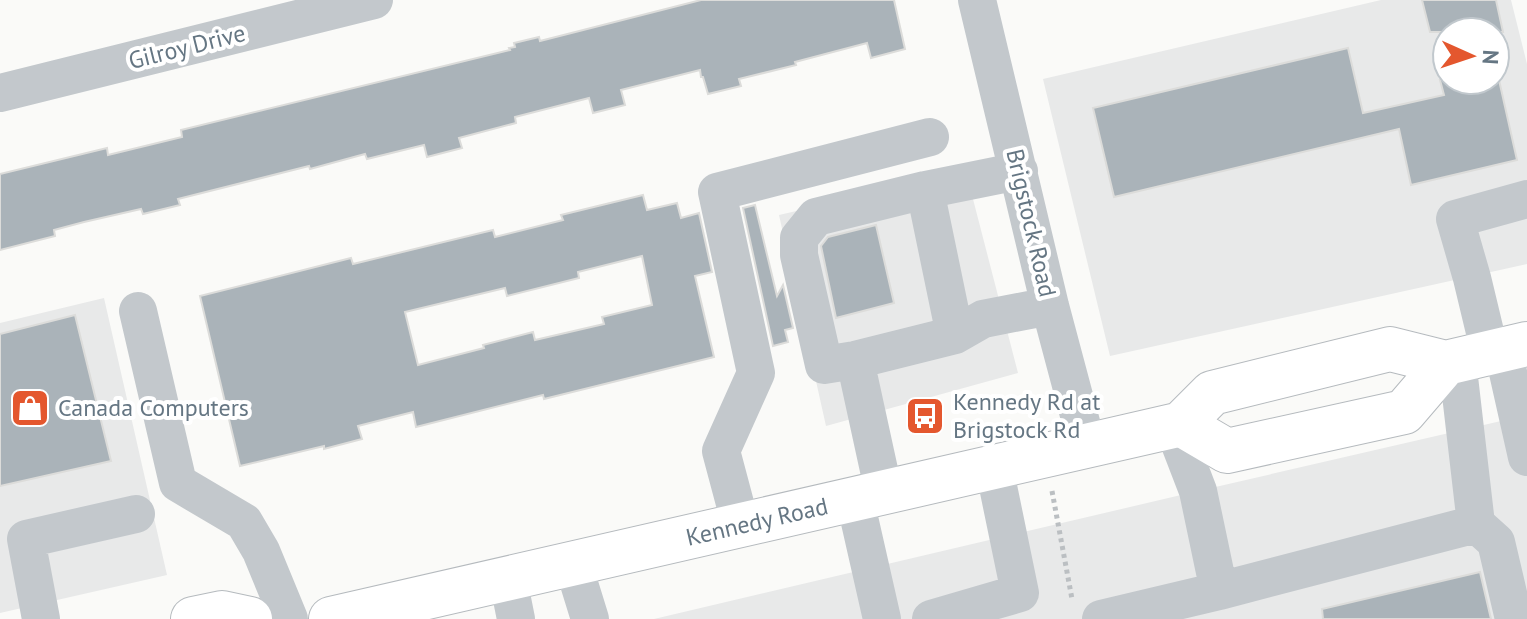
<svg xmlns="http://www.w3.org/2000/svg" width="1527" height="619" font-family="'PT Sans',sans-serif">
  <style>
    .built { fill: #e8e9e9; fill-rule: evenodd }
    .building { fill: #aab3b9; stroke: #dcdcda; stroke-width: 2; fill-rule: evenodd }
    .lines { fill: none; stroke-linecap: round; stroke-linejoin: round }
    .major-casing { stroke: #b5babe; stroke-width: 46 }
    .path { stroke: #bbbfc2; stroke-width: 5; stroke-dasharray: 4 4; stroke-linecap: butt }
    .minor { stroke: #c3c8cc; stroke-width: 38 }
    .major { stroke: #fff; stroke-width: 44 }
    .labels { text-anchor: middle; stroke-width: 8; stroke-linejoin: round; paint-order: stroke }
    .street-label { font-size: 24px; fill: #657683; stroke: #fff }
    .poi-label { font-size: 24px; fill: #657683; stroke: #fff; text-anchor: start }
  </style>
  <rect width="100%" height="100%" fill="#fafaf8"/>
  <!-- built -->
  <path class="built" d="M1381 0H1511L1527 64V264L1110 356 1043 79ZM1447 32H1495V80H1447Z
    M966 172 1018 373 826 426 779 215Z
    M104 298 167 575 0 613V323Z
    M1527 415V619H654L1198 491Z"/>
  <!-- building -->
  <path class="building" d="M701 0H894L905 49 871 58 867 43 795 62 796 65 739 79 741 86 708 94 703 77H701L700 70 621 90 625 105 593 113 589 98 515 117 516 123 459 138 462 148 427 157 424 145 367 159 365 154 310 169 309 166 178 199 180 205 143 214 141 209 84 222 54 230 55 236 0 250V174L107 148 108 155 182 137 181 130 510 50 509 48 515 47 514 43 539 37 540 41Z
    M1422 0H1496L1503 32H1430Z
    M1348 48 1363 113 1444 95 1440 80H1499L1517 160 1411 185 1399 129 1114 197 1093 108Z
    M643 195 647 210 677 203 681 218 699 213 712 272 695 276 714 357 544 399 543 395 416 427 413 412 358 426 362 439 324 449V446L240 466 200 296 351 258 353 264 493 230 495 237 563 220 561 215ZM642 256 652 305 602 317 604 324 535 340 533 332 483 345 484 348 418 365 405 312 505 288 507 296 579 278 578 272Z
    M755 205 777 296 783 285 793 328 785 330 788 342 773 346 743 208Z
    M876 225 894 303 836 318 821 246 828 237Z
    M75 315 111 461 0 486V334Z
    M1480 572 1491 619H1323L1322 609Z"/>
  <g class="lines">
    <!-- major casing -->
    <g class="major-casing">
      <path id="major" d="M1181 424 1227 451 1404 412 1446 363
        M193 619 222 613 250 619
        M331 619 1173 426 1181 424 1212 393 1390 349 1446 363 1527 344"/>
    </g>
    <!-- path -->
    <path class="path" d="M1052 491 1072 599"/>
    <!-- minor -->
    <path class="minor" d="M977 0 1050 306 1087 445
      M0 93 374 0
      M1019 171 925 190 816 217 799 238V255L824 365 855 360 955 335 983 319 1050 306
      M925 190 955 335
      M138 311 178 483 244 522 261 551 289 619
      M1503 350 1527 457
      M1490 353 1472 278 1455 219 1527 199
      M855 360 884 493
      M1173 426 1198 491 1219 591 1476 524 1457 360
      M855 500 882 619
      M1476 524 1496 542 1514 619
      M741 526 721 451 756 373 717 192 930 137
      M573 564 590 619
      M508 579 516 619
      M41 619 26 539 136 514
      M931 619 1020 593 994 467
      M1101 619 1219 591"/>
    <!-- major -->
    <use href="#major" class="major"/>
  </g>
  <!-- icons -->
  <defs>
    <g id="shop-square" transform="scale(2)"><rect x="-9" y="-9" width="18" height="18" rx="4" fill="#e4572e" stroke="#fff"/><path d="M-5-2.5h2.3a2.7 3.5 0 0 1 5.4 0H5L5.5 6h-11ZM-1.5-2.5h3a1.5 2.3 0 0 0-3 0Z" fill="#fff"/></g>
    <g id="bus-square" transform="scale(2)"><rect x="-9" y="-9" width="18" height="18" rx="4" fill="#e4572e" stroke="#fff"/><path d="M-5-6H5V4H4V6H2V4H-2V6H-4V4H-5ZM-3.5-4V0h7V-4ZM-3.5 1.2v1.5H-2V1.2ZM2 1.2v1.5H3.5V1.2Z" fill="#fff"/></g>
  </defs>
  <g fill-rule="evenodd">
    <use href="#shop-square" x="30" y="408"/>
    <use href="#bus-square" x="925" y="416"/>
  </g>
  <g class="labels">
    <!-- street labels -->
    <g class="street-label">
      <text transform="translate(187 47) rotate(-14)" y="8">Gilroy Drive</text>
      <text transform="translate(1031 223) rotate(77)" y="8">Brigstock Road</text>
      <text transform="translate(757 522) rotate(-13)" y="8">Kennedy Road</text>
    </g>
    <!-- poi labels -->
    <g class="poi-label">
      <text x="953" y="410">Kennedy Rd at<tspan x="953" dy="28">Brigstock Rd</tspan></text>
      <text x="58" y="416">Canada Computers</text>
    </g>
  </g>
  <!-- north arrow -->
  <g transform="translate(1471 56) rotate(93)"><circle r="38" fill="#ffffff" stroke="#c1c8cd" stroke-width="2"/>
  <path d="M0-6L14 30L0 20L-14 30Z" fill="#e4572e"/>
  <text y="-12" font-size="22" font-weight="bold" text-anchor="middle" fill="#657683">N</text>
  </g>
</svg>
